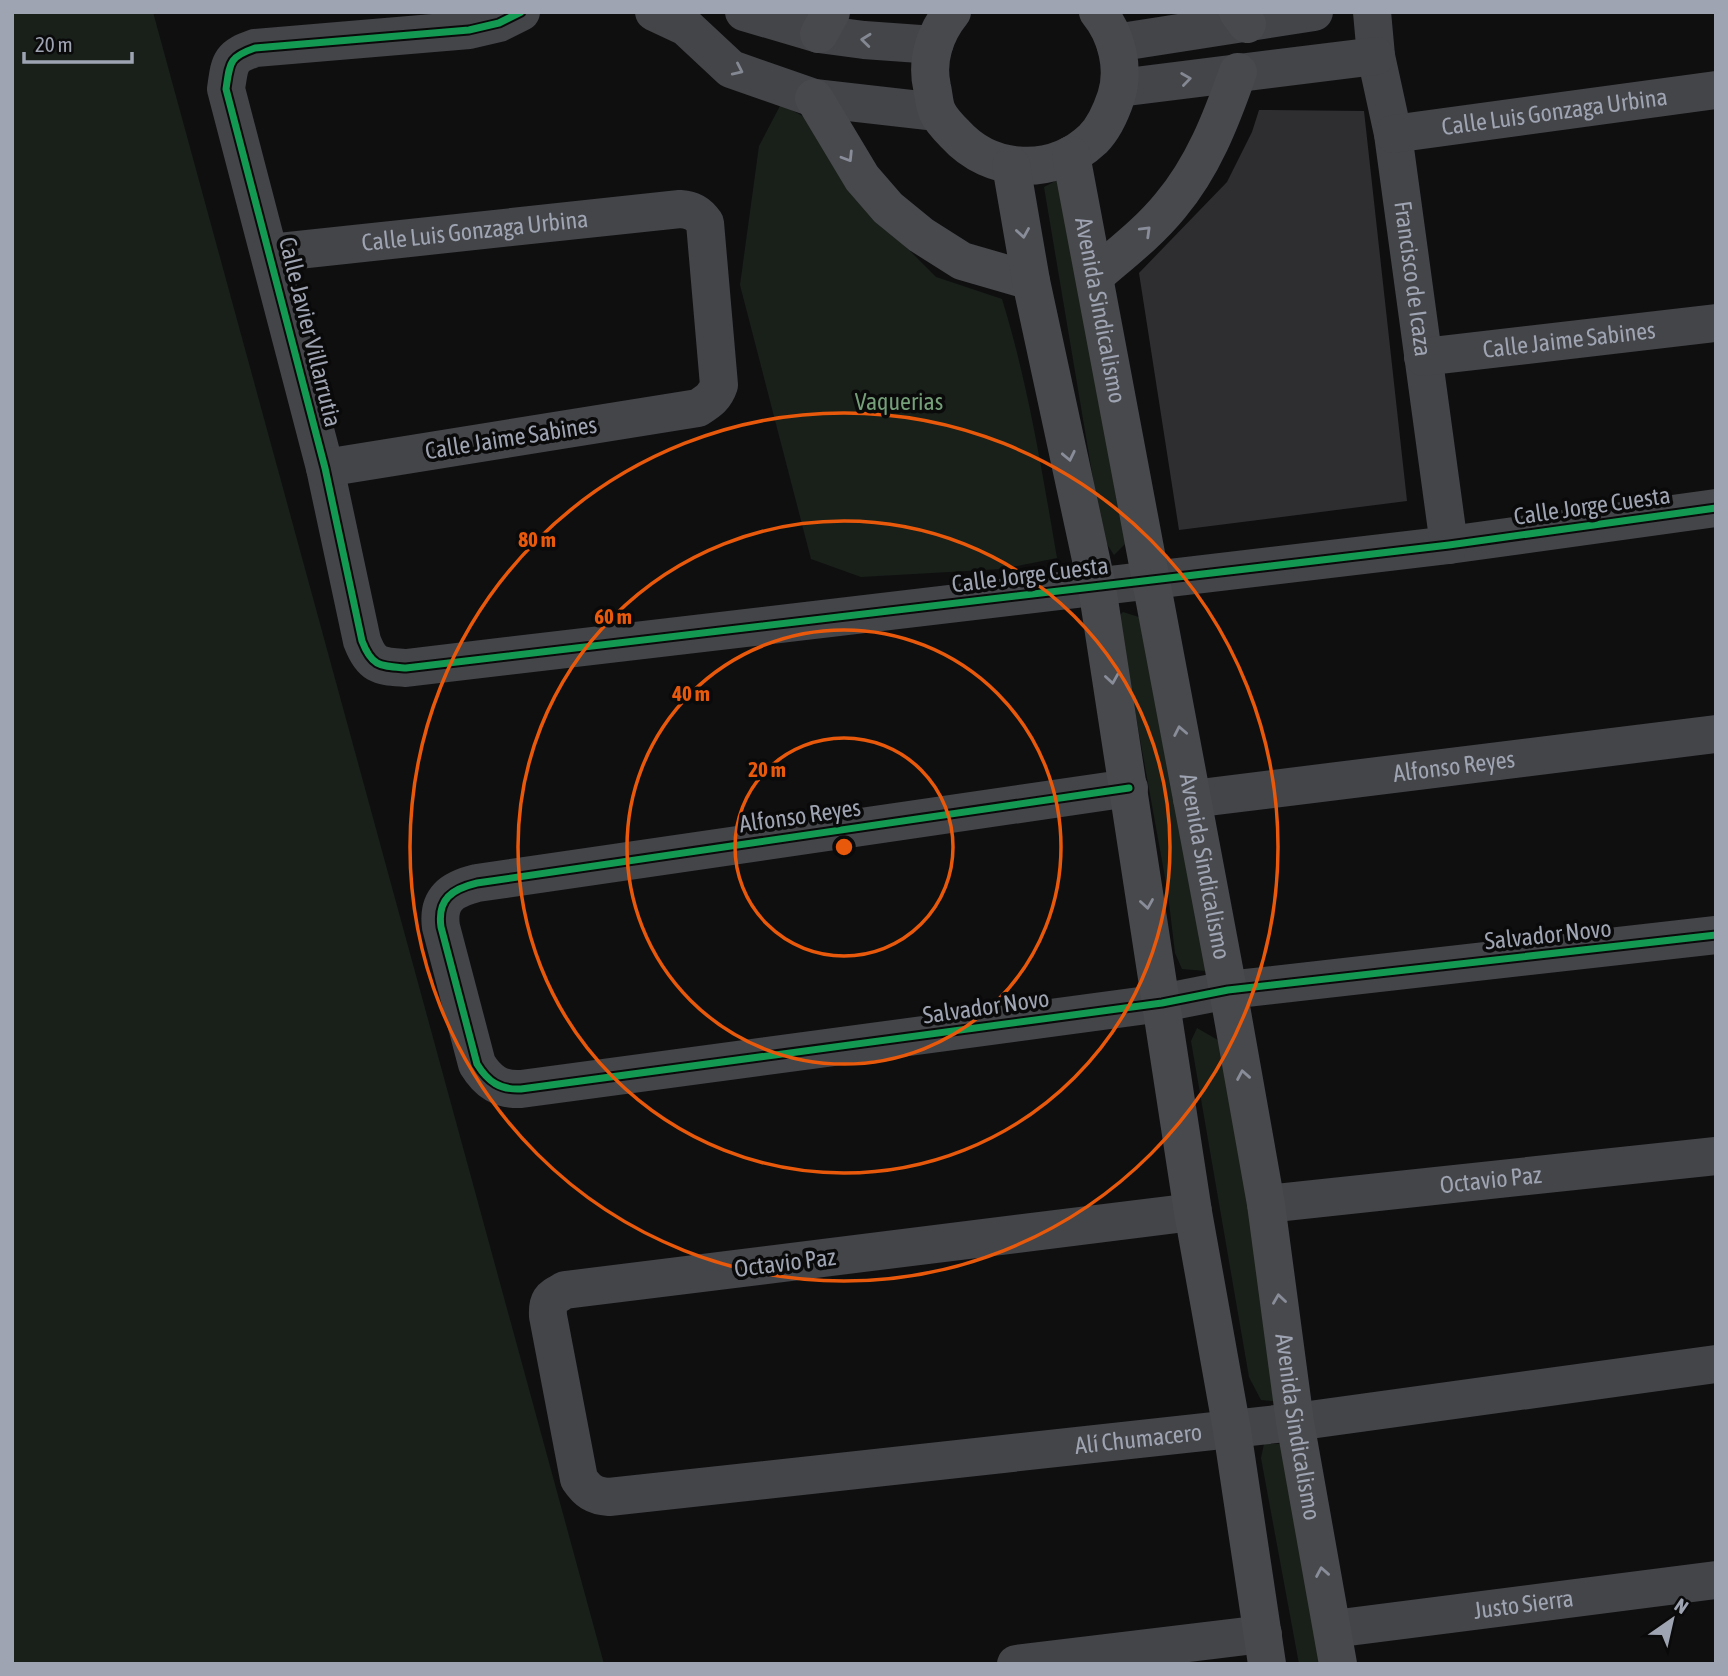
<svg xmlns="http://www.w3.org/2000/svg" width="1728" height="1676" font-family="'Asap Condensed',sans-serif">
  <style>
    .green { fill: #19201a }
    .building { fill: #2e2e31 }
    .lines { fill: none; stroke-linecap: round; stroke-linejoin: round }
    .street { stroke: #444549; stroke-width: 38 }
    .secondary { stroke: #48494d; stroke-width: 38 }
    .cycleway-casing { stroke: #0a0a0b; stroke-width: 11 }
    .cycleway { stroke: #139951; stroke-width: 7 }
    .oneway { stroke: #848892 }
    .oneway2 { stroke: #898d99 }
    .ring { fill: none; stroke: #e8590c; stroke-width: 3.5 }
    .labels { text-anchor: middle; stroke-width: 7; stroke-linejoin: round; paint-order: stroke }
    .street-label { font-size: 24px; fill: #9fa4b2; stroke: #0a0a0b }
    .park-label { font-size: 24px; fill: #749f78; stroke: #0a0a0b }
    .centre { fill: #e8590c; stroke: #0a0a0b; stroke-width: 3.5 }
    .ring-label { font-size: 21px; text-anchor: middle; font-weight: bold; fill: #e8590c; stroke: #0a0a0b; stroke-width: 7; stroke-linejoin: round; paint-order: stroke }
  </style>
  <rect width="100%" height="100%" fill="#0f0f10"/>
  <!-- green -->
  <path class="green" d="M12 12H153L604 1664H12Z
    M781 104 815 123 845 186 936 277 1002 299C1028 383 1042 471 1057 558L1002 569 861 577 811 559 740 285 759 146Z
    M1065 176 1129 540 1114 555 1103 538 1044 187Z
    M1123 612 1142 618 1206 971 1182 969 1175 953 1168 894 1118 617Z
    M1197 1028 1223 1043 1275 1370 1273 1401 1261 1400 1249 1377 1191 1041Z
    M1264 1444H1280L1326 1664H1299L1261 1458Z"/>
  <!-- building -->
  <path class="building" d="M1259 110 1364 111 1407 501 1179 530 1139 273 1227 182 1252 132Z"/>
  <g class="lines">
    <!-- street -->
    <g class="street">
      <path d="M521 12 499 23 469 30 255 48C229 57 230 62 226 89L325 468 362 641C372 667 380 666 406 668L1449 545 1716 508"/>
      <path d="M654 12 686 27 731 69 814 98 937 112"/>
      <path d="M744 12 819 34 864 40 934 45"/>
      <path id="s1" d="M1372 12 1376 56 1393 134 1449 545"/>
      <path d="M1115 43 1314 12"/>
      <path d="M1119 88 1376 56"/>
      <path id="s2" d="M1393 134 1716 90"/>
      <path id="s3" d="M270 253 680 209C692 210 698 213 705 223L719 385C715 397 709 401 698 408L325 468"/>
      <path id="s4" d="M1423 357 1716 323"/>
      <path d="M1129 788 477 883C452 889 437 899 441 927L477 1064C488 1082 500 1090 521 1089L1162 1003 1228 990 1716 935"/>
      <path id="s5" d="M1192 799 1716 734"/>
      <path id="s6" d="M1266 1204 1716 1156"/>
      <path id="s7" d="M1193 1212 565 1290C551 1298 547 1299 548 1316L579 1479C587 1491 594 1496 609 1497L1295 1422 1716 1364"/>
      <path id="s8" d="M1333 1629 1716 1580"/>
      <path d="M1016 1664 1263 1634"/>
    </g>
    <!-- secondary -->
    <g class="secondary">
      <path d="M952 12C935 33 926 60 932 87 934 95 934 106 938 113 942 121 949 128 955 134 991 174 1053 177 1093 139 1104 128 1111 112 1116 97 1125 69 1117 35 1098 12"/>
      <path d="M1238 12 1247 24"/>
      <path d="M819 34 831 12"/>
      <path d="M814 98 862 178 888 208 921 235 962 261 1031 281"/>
      <path id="s9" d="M1071 155 1228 990 1266 1204 1295 1422 1338 1664"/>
      <path d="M1011 165 1031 281 1097 587 1193 1212 1232 1430 1267 1664"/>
      <path d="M1095 276C1120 254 1148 233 1170 206 1203 167 1221 120 1238 72"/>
    </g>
    <!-- cycleway casing -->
    <g class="cycleway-casing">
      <path id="cycleway" d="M521 12 499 23 469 30 255 48C229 57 230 62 226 89L325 468 362 641C372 667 380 666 406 668L1449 545 1716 508
        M1129 788 477 883C452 889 437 899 441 927L477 1064C488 1082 500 1090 521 1089L1162 1003 1228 990 1716 935"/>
    </g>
    <!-- cycleway -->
    <use href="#cycleway" class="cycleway"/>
  </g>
  <!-- one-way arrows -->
  <defs><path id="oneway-chevron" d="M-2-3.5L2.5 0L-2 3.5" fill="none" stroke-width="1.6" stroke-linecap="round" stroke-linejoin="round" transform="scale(1.75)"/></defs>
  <g class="oneway">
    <use href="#oneway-chevron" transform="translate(866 40) rotate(-174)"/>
    <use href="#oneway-chevron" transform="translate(738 70) rotate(25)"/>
    <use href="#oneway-chevron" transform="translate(1186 79) rotate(-8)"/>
  </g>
  <g class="oneway2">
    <use href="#oneway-chevron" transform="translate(848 157) rotate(58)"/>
    <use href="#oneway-chevron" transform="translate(1146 231) rotate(-44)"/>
    <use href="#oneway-chevron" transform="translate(1023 233) rotate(81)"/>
    <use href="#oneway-chevron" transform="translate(1069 456) rotate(78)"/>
    <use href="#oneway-chevron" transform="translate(1112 679) rotate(81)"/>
    <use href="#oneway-chevron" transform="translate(1180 731) rotate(-101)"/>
    <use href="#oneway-chevron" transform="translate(1147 904) rotate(81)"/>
    <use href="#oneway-chevron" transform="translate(1243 1075) rotate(-100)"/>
    <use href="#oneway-chevron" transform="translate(1279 1299) rotate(-98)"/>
    <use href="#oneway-chevron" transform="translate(1322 1572) rotate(-100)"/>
  </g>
  <!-- distance rings -->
  <g class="ring">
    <circle cx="844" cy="847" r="109"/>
    <circle cx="844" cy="847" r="217"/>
    <circle cx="844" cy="847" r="326"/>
    <circle cx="844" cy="847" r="434"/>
  </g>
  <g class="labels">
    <!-- street labels -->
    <g class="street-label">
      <text dy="8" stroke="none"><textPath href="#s2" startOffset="163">Calle Luis Gonzaga Urbina</textPath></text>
      <text dy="8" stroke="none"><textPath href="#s3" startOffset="206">Calle Luis Gonzaga Urbina</textPath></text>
      <text dy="8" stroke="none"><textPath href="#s1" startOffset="270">Francisco de Icaza</textPath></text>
      <text dy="8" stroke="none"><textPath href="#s9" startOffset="158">Avenida Sindicalismo</textPath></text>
      <text transform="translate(310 332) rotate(76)" y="8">Calle Javier Villarrutia</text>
      <text dy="8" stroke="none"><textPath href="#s4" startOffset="147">Calle Jaime Sabines</textPath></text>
      <text transform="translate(511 438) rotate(-9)" y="8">Calle Jaime Sabines</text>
      <text transform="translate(1592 506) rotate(-8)" y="8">Calle Jorge Cuesta</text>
      <text transform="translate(1030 575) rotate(-7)" y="8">Calle Jorge Cuesta</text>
      <text dy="8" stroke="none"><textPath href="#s5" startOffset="264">Alfonso Reyes</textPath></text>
      <text transform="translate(800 816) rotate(-8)" y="8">Alfonso Reyes</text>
      <text dy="8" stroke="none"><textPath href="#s9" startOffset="724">Avenida Sindicalismo</textPath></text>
      <text transform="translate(1548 935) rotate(-6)" y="8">Salvador Novo</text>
      <text transform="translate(986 1007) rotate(-8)" y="8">Salvador Novo</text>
      <text dy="8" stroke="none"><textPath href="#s6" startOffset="226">Octavio Paz</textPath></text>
      <text transform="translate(785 1263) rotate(-7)" y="8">Octavio Paz</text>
      <text dy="8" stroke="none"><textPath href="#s9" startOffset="1292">Avenida Sindicalismo</textPath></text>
      <text dy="8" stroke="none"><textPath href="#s7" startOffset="1402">Alí Chumacero</textPath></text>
      <text dy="8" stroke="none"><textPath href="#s8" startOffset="192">Justo Sierra</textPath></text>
    </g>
    <!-- park labels -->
    <g class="park-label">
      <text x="899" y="410">Vaquerias</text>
    </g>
  </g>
  <circle cx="844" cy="847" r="10" class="centre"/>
  <g class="ring-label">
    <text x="537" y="547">80 m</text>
    <text x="613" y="624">60 m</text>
    <text x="691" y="701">40 m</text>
    <text x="767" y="777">20 m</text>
  </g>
  <!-- border -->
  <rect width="1728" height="1676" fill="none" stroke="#9fa4b2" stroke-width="28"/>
  <!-- north arrow -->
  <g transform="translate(1672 1620) rotate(34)" stroke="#0a0a0b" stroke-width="5" paint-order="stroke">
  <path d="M0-5L12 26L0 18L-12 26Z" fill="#9fa4b2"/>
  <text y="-10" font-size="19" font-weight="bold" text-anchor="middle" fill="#9fa4b2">N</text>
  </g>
  <!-- scale -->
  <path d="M24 52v10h108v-10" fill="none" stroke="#9fa4b2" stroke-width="3.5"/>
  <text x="35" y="52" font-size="21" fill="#9fa4b2" stroke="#0a0a0b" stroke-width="5" paint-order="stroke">20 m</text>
</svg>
